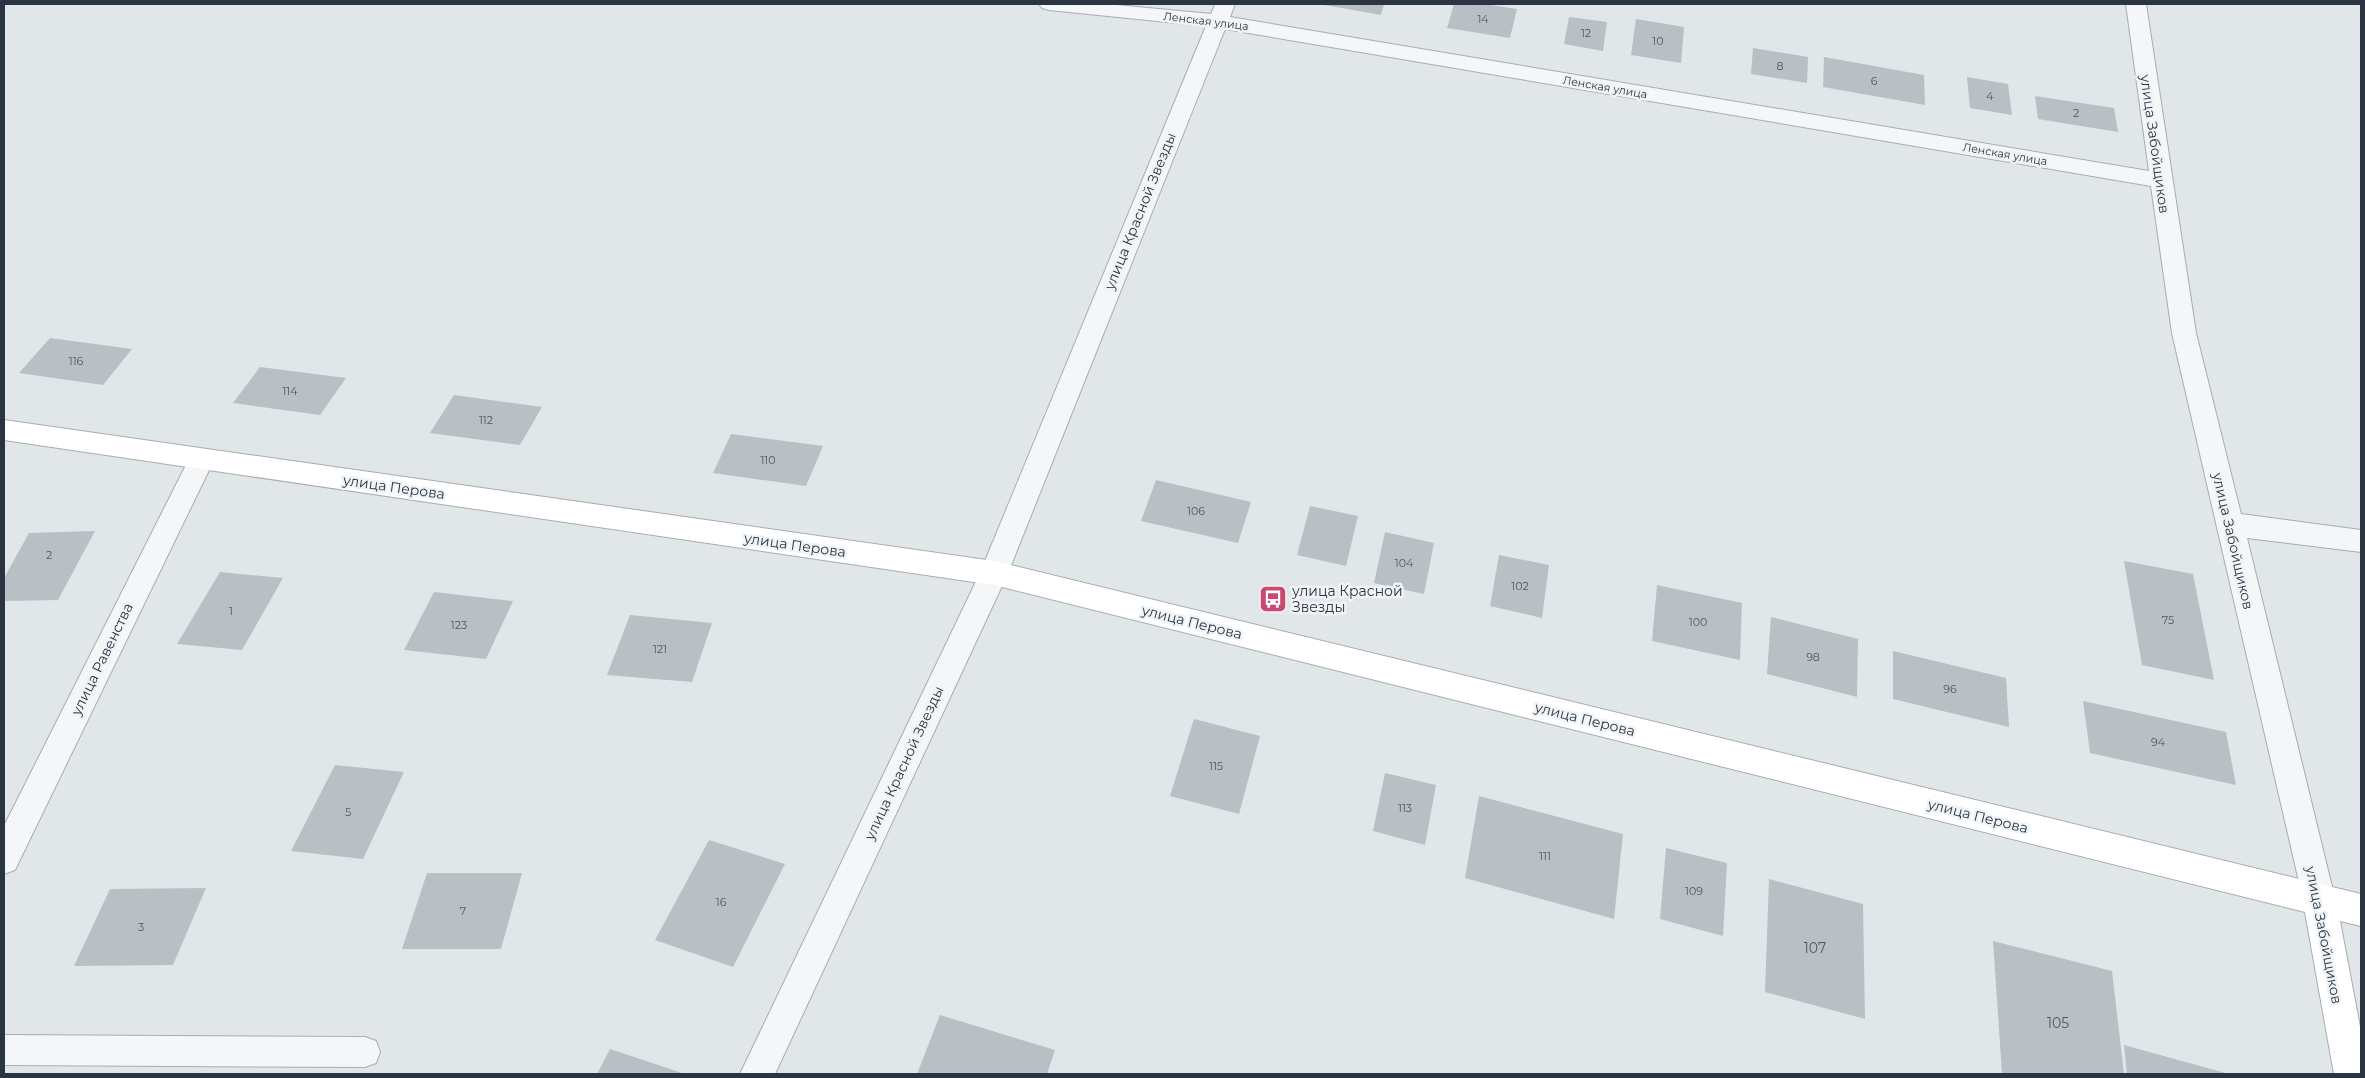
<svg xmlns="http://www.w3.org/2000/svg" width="2365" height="1078" font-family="Montserrat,sans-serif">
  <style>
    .building { fill: #b8c0c6 }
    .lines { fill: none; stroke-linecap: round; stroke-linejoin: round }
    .lane-casing { stroke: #a6adb3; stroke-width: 2 }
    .street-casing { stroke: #a6adb3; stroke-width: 2 }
    .secondary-casing { stroke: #a6adb3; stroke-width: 2 }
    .lane { fill: #f4f6f8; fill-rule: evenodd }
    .street { fill: #f4f6f8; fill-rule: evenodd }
    .secondary { fill: #fff; fill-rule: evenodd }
    .labels { text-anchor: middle; stroke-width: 5; stroke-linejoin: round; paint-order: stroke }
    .number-label { font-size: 11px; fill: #4e5862 }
    .far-street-label { font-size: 11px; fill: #2a3541; stroke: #f1f4f7 }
    .street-label { font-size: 14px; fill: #2a3541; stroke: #f1f4f7 }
    .poi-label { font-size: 14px; fill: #2a3541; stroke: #f1f4f7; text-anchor: start }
    .near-number-label { font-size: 14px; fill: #4e5862 }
  </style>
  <rect width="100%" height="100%" fill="#e1e6e9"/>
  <!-- building -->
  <path class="building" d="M1319 4H1384L1381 15Z
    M1454 4H1484L1517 9 1510 38 1447 28Z
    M1569 17 1607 22 1603 51 1564 44Z
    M1636 19 1684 27 1681 63 1631 55Z
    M1753 48 1808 57 1807 83 1751 74Z
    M1824 57 1924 75 1925 105 1823 87Z
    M1967 77 2008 84 2012 115 1970 108Z
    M2035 96 2114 108 2118 132 2038 119Z
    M50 338 132 349 103 385 19 373Z
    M260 367 346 378 320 415 233 403Z
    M454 395 542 407 520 445 430 433Z
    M731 434 823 446 806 486 713 473Z
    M1156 480 1251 502 1238 543 1141 521Z
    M1310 506 1358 516 1346 566 1297 555Z
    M95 531 58 600 4 601V578L29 533Z
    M1385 532 1434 543 1424 594 1374 583Z
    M1499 555 1549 565 1542 618 1490 606Z
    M2124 561 2193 574 2214 680 2142 665Z
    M220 572 283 578 242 650 177 644Z
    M1657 585 1742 603 1740 660 1652 641Z
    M434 592 513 601 486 659 404 650Z
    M630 615 712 623 692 682 607 675Z
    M1771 617 1858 639 1857 697 1767 674Z
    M1893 651 2006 678 2009 727 1893 699Z
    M2083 701 2226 732 2236 785 2090 753Z
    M1194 719 1260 736 1239 814 1170 796Z
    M335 765 404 772 363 859 291 851Z
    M1385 773 1436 785 1425 845 1373 831Z
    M1479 796 1623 834 1614 919 1465 878Z
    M709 840 785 864 733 967 655 940Z
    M1666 848 1727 863 1723 936 1660 919Z
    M427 873H522L501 949H402Z
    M1769 879 1863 904 1865 1019 1765 992Z
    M206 888 173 965 74 966 110 889Z
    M1993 941 2112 971 2124 1074H2002Z
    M940 1015 1055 1050 1047 1074H917Z
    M2124 1045 2229 1074H2127Z
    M610 1049 685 1074H597Z"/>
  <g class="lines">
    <!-- lane casing -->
    <g class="lane-casing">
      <path id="lane" d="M4 1035 365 1037 376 1041 380 1052 376 1063 365 1067 4 1065Z"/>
    </g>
    <!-- street casing -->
    <g class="street-casing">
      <path id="street" d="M1039 4H1106L1211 14 1215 4H1235L1230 17 2149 171 2126 4H2146L2196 333 2241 514 2361 530V552L2247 538 2335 899 2331 910 2319 915 2307 910 2303 899 2172 333 2151 186 1225 29 1008 573 775 1074H740L980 573 1206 26 1049 10 1042 8Z
        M201 450 210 453 214 460 15 870 4 874V826L192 453Z"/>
    </g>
    <!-- secondary casing -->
    <g class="secondary-casing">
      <path id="secondary" d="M4 420 994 561 2361 894V926L2340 921 2361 1032V1074H2334L2305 912 994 585 4 440Z"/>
    </g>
    <!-- lane -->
    <use href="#lane" class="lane"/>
    <!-- street -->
    <use href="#street" class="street"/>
    <!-- secondary -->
    <use href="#secondary" class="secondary"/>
  </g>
  <!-- icons -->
  <defs>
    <g id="bus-square" transform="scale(1.4375)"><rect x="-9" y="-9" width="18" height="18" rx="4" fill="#cb4970" stroke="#f1f4f7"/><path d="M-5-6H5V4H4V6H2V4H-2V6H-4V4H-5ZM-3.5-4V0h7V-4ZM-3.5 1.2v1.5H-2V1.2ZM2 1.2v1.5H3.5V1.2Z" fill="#fff"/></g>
  </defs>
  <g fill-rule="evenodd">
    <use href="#bus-square" x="1273" y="599"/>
  </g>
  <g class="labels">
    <!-- number labels -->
    <g class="number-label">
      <text x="1483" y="23">14</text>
      <text x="1586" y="37">12</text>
      <text x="1658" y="45">10</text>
      <text x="1780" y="70">8</text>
      <text x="1874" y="85">6</text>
      <text x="1990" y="100">4</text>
      <text x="2076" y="117">2</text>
      <text x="76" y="365">116</text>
      <text x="290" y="395">114</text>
      <text x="486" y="424">112</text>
      <text x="768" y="464">110</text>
      <text x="1196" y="515">106</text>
      <text x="49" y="559">2</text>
      <text x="1404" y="567">104</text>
      <text x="1520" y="590">102</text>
      <text x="231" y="615">1</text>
      <text x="2168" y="624">75</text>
      <text x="1698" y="626">100</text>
      <text x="459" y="629">123</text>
      <text x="660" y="653">121</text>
      <text x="1813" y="661">98</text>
      <text x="1950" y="693">96</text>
      <text x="2158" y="746">94</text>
      <text x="1216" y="770">115</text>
      <text x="1405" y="812">113</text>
      <text x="348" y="816">5</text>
      <text x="1545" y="860">111</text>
      <text x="1694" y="895">109</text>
      <text x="721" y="906">16</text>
      <text x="463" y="915">7</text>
      <text x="141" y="931">3</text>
    </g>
    <!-- far-street labels -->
    <g class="far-street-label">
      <text transform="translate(1206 21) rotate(7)" y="4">Ленская улица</text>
      <text transform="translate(1605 87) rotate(10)" y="4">Ленская улица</text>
      <text transform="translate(2005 154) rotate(10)" y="4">Ленская улица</text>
    </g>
    <!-- street labels -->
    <g class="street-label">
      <text transform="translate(2155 144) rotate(82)" y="5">улица Забойщиков</text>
      <text transform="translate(1140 211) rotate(-68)" y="5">улица Красной Звезды</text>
      <text transform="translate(394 487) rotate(8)" y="5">улица Перова</text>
      <text transform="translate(2233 541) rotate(77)" y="5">улица Забойщиков</text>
      <text transform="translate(795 545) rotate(8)" y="5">улица Перова</text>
      <text transform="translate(1192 622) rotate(14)" y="5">улица Перова</text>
      <text transform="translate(102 659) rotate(-64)" y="5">улица Равенства</text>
      <text transform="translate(1585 719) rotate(14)" y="5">улица Перова</text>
      <text transform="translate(904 763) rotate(-65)" y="5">улица Красной Звезды</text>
      <text transform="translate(1978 816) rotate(14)" y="5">улица Перова</text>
      <text transform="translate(2324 935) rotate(79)" y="5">улица Забойщиков</text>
    </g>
    <!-- poi labels -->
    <g class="poi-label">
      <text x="1292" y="596">улица Красной<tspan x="1292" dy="16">Звезды</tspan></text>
    </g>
    <!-- near-number labels -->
    <g class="near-number-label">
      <text x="1815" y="953">107</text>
      <text x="2058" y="1028">105</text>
    </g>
  </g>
  <!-- border -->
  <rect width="2365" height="1078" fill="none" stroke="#2a3541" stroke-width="10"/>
</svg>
